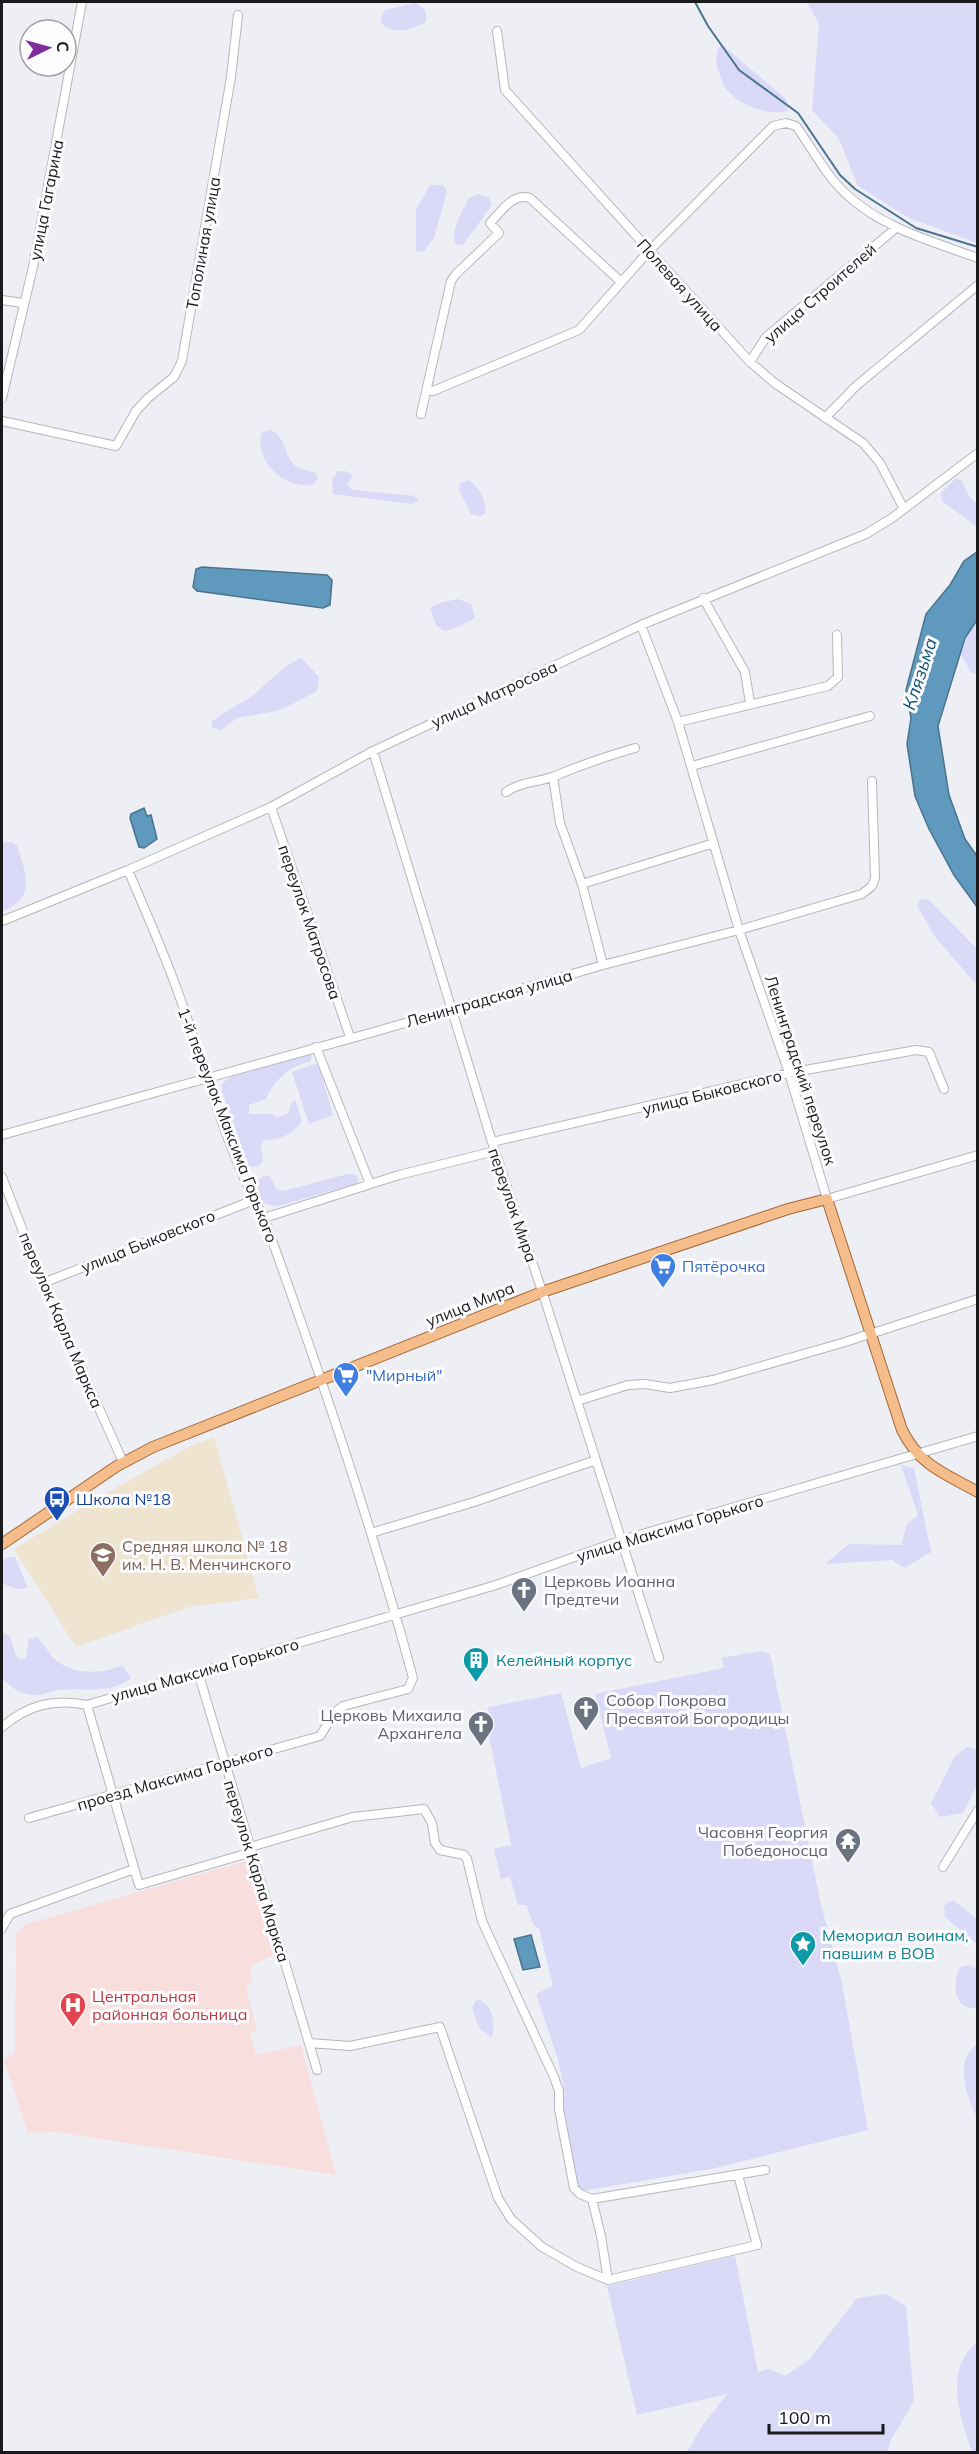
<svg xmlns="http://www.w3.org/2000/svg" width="979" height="2454" font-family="Mulish,sans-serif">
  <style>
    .education { fill: #eee4cf }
    .medical { fill: #f9dede }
    .green { fill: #dad9f8 }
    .water { fill: #5f99bd; stroke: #4a738d; stroke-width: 1.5 }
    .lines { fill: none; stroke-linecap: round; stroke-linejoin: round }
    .stream { stroke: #4a738d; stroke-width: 2 }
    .minor-casing { stroke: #b6b6bc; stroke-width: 10 }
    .major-casing { stroke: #a46733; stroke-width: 12 }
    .minor { stroke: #fff; stroke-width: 8 }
    .major { stroke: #f5bd8c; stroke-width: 10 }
    .labels { text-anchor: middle; stroke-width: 6; stroke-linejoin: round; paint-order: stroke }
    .street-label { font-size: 16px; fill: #1a1a1c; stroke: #fcfcff }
    .shop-label { font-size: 16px; fill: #366cbe; stroke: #fcfcff; text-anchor: start }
    .transit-label { font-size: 16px; fill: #164399; stroke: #fcfcff; text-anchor: start }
    .education-label { font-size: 16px; fill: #785e54; stroke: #fcfcff; text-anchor: start }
    .worship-label { font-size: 16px; fill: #5b616d; stroke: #fcfcff; text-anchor: start }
    .culture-label { font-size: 16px; fill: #0d838f; stroke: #fcfcff; text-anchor: start }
    .health-label { font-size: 16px; fill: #be3a42; stroke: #fcfcff; text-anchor: start }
    .water-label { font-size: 18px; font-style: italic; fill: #065276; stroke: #fcfcff }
  </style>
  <rect width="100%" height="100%" fill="#eeeef5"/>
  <!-- education -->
  <path class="education" d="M214 1437 259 1598 189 1607 76 1647 14 1549 124 1483 193 1445Z"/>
  <!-- medical -->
  <path class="medical" d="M246 1861 275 1954 251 1966 252 1983 246 1987 257 2031 250 2033 256 2055 301 2045 336 2175 55 2132 28 2133 4 2060 15 2052 16 1934 24 1925Z"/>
  <!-- green -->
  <path class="green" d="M807 2H977V243L909 218 858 186 839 139 812 110 819 24Z
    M415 3C425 8 427 11 426 22 409 30 399 36 382 24L381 17 385 10Z
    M724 46 787 100 788 110C770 118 736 104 725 87 722 83 720 75 718 69 716 62 715 53 719 47Z
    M430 185H443L447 191 434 238 423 252 416 251V210Z
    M478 194 489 197 492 205 463 245 456 244C449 231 463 210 469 198Z
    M271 430C294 443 278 469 315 472L318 479 312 485C285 489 253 461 262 432Z
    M338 471H345L353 475 347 485 353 490 415 496 419 501 412 504 333 494 332 480Z
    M956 478 962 481 969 496 977 504V527L942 501 941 493Z
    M469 480C479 486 486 501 486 513L480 516 471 514 459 490 460 483Z
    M458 599 471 604 475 618 456 628 444 631 436 625 430 608 439 603Z
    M977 620V674L971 672 960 653 965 638Z
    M301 658 319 677 317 691 281 710 237 718 221 730 212 728V722C224 711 239 705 252 696 269 683 281 667 301 658Z
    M12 842 17 845C26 874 37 898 2 911V843Z
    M921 899 929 900 977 949V985L935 937 917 906Z
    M307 1054 312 1055 310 1062C289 1065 274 1081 266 1099L249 1105V1114H273L277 1117 289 1113 291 1103 295 1100 302 1121C292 1135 280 1140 263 1140L261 1144 263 1161 258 1167 249 1166 222 1092V1084L228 1078Z
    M315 1064 319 1066 333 1115 309 1124 292 1072Z
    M348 1174 356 1175 359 1179 355 1184 278 1206 265 1204 260 1197 257 1182 264 1175 270 1177 277 1190 283 1191Z
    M901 1465 914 1468 931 1552 905 1568 892 1560 825 1564 849 1544 902 1545 906 1525 918 1515Z
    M9 1557H15L28 1588 16 1589 2 1583V1561Z
    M2 1632 10 1636 16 1656 21 1659 26 1658 29 1639 37 1637C45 1644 49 1655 58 1662 76 1675 104 1674 122 1665L131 1678C111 1695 81 1687 57 1690 50 1691 42 1696 34 1695 19 1693 11 1688 2 1678Z
    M761 1651 770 1654 821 1905 842 1983 868 2130 711 2169 582 2191 577 2185 562 2113 565 2094 558 2059 536 1994 553 1986 539 1928 534 1926 526 1905H518L510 1877 501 1879 494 1849 511 1845 486 1721 490 1720 488 1707 561 1693 581 1768 611 1758 595 1694 724 1668 722 1658Z
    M967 1747 977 1749V1785L963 1813 940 1817 931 1803 955 1756Z
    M953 1900 977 1919V1944L945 1917 944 1906Z
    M970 1965 977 1969 978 2008C953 2011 952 1984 960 1967Z
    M480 2000C493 2007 496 2024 492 2037L479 2028 472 2008 475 2001Z
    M977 2044V2117C966 2097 954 2060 977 2044Z
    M735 2256 758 2372 769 2369 785 2376 809 2360 857 2298 886 2294 906 2306 914 2401 891 2440 888 2452H687L703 2425 727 2394 637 2415 607 2286Z
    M977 2342V2452H972C960 2416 943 2370 977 2342Z"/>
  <!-- water -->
  <path class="water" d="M977 552V620L965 638 938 726 949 795 965 839 977 856V907L954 875 929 829 915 796 907 744 911 718 906 690 926 614 950 585 964 561Z
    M202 567 327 575 332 580 330 605 323 608 197 591 193 587 196 569Z
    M144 808 147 816 151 815 157 839 144 848 139 847 130 818 131 814Z
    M531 1935 540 1967 523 1970 514 1939Z"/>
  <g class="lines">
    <!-- stream -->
    <path class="stream" d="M695 2 708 26 739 70 798 113 840 175 855 189 916 228 978 247"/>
    <!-- minor casing -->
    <g class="minor-casing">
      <path id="minor" d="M497 31 505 90 750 362 776 384 863 443 880 463 904 509
        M2 300 23 303
        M750 362 766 337 896 228
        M428 390 433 391 579 330 649 251 773 126 786 123 796 126C812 148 825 174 845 193 882 228 931 241 978 258
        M2 398 33 267 82 2
        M421 414 451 281 456 274 499 233 490 223C501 212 513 192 530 198L621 282
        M825 418 856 386 978 285
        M2 421 116 446 136 411 148 398 174 377 182 361 231 77 238 15
        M703 598 745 672 750 703
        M641 625 678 722 739 930 789 1073 827 1199 978 1155
        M678 722 828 686 838 677 837 635
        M373 751 492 1142 544 1297 659 1658
        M692 766 870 716
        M553 777 560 823 582 884 603 965
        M506 792C522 781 537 783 555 776 581 765 607 756 635 748
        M271 807 350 1037
        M582 884 714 843
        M2 921 128 870 271 807 373 751 641 625 866 534 892 518 978 453
        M316 1047 370 1184
        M2 1135 374 1032 603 965 739 930 862 894 872 886 875 878 872 781
        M492 1142 789 1073 916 1050 929 1052 944 1089
        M2 1177 43 1283 123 1462
        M264 1218 399 1175 495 1151
        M43 1283 254 1200
        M577 1401 628 1385 645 1384 670 1388 713 1380 842 1343 978 1299
        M371 1533 474 1502 596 1460
        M198 1672 317 2070
        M87 1705 139 1885 252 1852
        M2 1727C28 1705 54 1698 87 1705L496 1585 622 1540 978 1436
        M29 1818 320 1736 335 1712 343 1706 408 1689 413 1678C371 1522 319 1370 264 1218 224 1146 204 1062 175 984 161 946 144 908 128 870
        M250 1847 353 1817 424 1809 432 1823 435 1843 440 1850 464 1855 467 1859 482 1921 554 2077 559 2091V2109L574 2188 580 2194 592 2199 765 2170
        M943 1867 978 1810
        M2 1928 10 1914 134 1869
        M309 2043 350 2046 440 2027 498 2198 511 2219 542 2247 577 2267 608 2280 757 2245 738 2175
        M592 2199 601 2236 608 2280"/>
    </g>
    <!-- major casing -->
    <g class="major-casing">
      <path id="major" d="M2 1544 117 1466 153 1447 542 1292 788 1209 827 1199 902 1430C920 1466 944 1473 978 1492"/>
    </g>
    <!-- minor -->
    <use href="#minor" class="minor"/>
    <!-- major -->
    <use href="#major" class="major"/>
  </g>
  <!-- icons -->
  <defs>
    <g id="supermarket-pin" transform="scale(1.35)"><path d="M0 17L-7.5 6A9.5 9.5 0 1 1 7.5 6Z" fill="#3f7fe0" stroke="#fcfcff"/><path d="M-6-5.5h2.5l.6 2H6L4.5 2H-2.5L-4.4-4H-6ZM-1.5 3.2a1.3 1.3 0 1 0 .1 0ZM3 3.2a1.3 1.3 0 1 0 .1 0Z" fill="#fff"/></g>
    <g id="bus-pin" transform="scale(1.35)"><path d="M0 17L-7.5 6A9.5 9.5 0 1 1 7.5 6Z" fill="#1a4fb4" stroke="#fcfcff"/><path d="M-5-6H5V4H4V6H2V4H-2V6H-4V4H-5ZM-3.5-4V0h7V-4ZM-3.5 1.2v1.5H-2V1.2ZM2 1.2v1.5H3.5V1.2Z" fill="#fff"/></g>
    <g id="school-pin" transform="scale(1.35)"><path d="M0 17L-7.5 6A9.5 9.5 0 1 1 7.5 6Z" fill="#8d6e63" stroke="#fcfcff"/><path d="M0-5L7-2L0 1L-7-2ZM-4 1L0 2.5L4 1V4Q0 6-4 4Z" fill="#fff"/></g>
    <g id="church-pin" transform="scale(1.35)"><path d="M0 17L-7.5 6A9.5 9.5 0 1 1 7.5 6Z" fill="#6b7280" stroke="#fcfcff"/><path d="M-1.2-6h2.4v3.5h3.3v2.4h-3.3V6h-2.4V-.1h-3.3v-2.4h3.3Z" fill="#fff"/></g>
    <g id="building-pin" transform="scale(1.35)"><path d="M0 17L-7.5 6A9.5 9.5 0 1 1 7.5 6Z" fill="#0f9aa8" stroke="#fcfcff"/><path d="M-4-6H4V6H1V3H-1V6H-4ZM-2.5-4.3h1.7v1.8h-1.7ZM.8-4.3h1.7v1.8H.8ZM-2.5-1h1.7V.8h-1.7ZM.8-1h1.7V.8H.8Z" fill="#fff"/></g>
    <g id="temple-pin" transform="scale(1.35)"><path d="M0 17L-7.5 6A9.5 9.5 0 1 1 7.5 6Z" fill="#6b7280" stroke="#fcfcff"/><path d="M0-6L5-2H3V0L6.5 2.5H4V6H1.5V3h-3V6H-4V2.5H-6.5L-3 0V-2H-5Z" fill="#fff"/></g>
    <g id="sight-pin" transform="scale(1.35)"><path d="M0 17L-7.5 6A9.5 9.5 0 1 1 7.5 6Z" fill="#0f9aa8" stroke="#fcfcff"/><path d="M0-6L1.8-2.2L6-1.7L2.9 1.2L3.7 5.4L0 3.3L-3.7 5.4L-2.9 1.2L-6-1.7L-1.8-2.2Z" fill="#fff"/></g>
    <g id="hospital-pin" transform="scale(1.35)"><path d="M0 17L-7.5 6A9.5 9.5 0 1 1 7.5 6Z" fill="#e0444e" stroke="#fcfcff"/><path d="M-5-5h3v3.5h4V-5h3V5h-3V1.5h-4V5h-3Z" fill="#fff"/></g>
  </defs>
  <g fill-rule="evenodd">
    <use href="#supermarket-pin" x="663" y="1266"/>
    <use href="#supermarket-pin" x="346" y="1375"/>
    <use href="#bus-pin" x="57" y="1499"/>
    <use href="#school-pin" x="103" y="1555"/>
    <use href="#church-pin" x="524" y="1590"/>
    <use href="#building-pin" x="476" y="1660"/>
    <use href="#church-pin" x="586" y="1709"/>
    <use href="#church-pin" x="481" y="1724"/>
    <use href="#temple-pin" x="848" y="1841"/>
    <use href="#sight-pin" x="803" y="1944"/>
    <use href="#hospital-pin" x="73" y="2005"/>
  </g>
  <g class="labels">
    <!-- street labels -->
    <g class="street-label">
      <text transform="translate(46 200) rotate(-79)" y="6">улица Гагарина</text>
      <text transform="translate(203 243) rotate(-80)" y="6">Тополиная улица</text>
      <text transform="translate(680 285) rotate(48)" y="6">Полевая улица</text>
      <text transform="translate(820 293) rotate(-41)" y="6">улица Строителей</text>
      <text transform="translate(494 694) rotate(-25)" y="6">улица Матросова</text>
      <text transform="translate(310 922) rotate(71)" y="6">переулок Матросова</text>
      <text transform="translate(489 998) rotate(-16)" y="6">Ленинградская улица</text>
      <text transform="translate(801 1070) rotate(72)" y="6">Ленинградский переулок</text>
      <text transform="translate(712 1092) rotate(-14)" y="6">улица Быковского</text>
      <text transform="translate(228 1125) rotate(69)" y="6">1-й переулок Максима Горького</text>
      <text transform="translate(513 1205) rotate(71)" y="6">переулок Мира</text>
      <text transform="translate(148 1241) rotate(-22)" y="6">улица Быковского</text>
      <text transform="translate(470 1304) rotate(-22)" y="6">улица Мира</text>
      <text transform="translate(61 1320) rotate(67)" y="6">переулок Карла Маркса</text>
      <text transform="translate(670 1528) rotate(-17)" y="6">улица Максима Горького</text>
      <text transform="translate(205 1670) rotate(-16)" y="6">улица Максима Горького</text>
      <text transform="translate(175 1777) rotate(-16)" y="6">проезд Максима Горького</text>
      <text transform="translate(257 1871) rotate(73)" y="6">переулок Карла Маркса</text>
    </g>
    <!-- shop labels -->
    <g class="shop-label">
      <text x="682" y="1272">Пятёрочка</text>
      <text x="366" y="1381">"Мирный"</text>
    </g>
    <!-- transit labels -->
    <g class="transit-label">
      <text x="76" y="1505">Школа №18</text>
    </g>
    <!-- education labels -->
    <g class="education-label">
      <text x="122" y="1552">Средняя школа № 18<tspan x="122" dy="18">им. Н. В. Менчинского</tspan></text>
    </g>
    <!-- worship labels -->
    <g class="worship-label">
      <text x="544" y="1587">Церковь Иоанна<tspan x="544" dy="18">Предтечи</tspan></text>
      <text x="606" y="1706">Собор Покрова<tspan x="606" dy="18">Пресвятой Богородицы</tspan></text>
      <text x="462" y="1721" text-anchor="end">Церковь Михаила<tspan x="462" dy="18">Архангела</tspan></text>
      <text x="828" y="1838" text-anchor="end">Часовня Георгия<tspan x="828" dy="18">Победоносца</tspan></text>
    </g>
    <!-- culture labels -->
    <g class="culture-label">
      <text x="496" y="1666">Келейный корпус</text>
      <text x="822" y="1941">Мемориал воинам,<tspan x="822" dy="18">павшим в ВОВ</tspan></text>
    </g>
    <!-- health labels -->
    <g class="health-label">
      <text x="92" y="2002">Центральная<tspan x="92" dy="18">районная больница</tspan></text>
    </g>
    <!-- water labels -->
    <g class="water-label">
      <text transform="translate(920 674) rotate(-72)" y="6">Клязьма</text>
    </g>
  </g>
  <!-- border -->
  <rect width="979" height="2454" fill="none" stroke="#1a1a1c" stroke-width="6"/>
  <!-- north arrow -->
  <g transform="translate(48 48) rotate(85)"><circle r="28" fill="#fcfcff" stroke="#a2a2a4" stroke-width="1.5"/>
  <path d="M0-4.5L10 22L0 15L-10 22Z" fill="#7f2d9d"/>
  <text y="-9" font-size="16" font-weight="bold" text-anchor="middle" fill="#1a1a1c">С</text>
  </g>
  <!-- scale -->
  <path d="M769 2424v9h114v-9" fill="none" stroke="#1a1a1c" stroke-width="3"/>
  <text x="778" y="2424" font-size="18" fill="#1a1a1c" stroke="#fcfcff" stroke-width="4.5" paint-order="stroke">100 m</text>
</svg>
